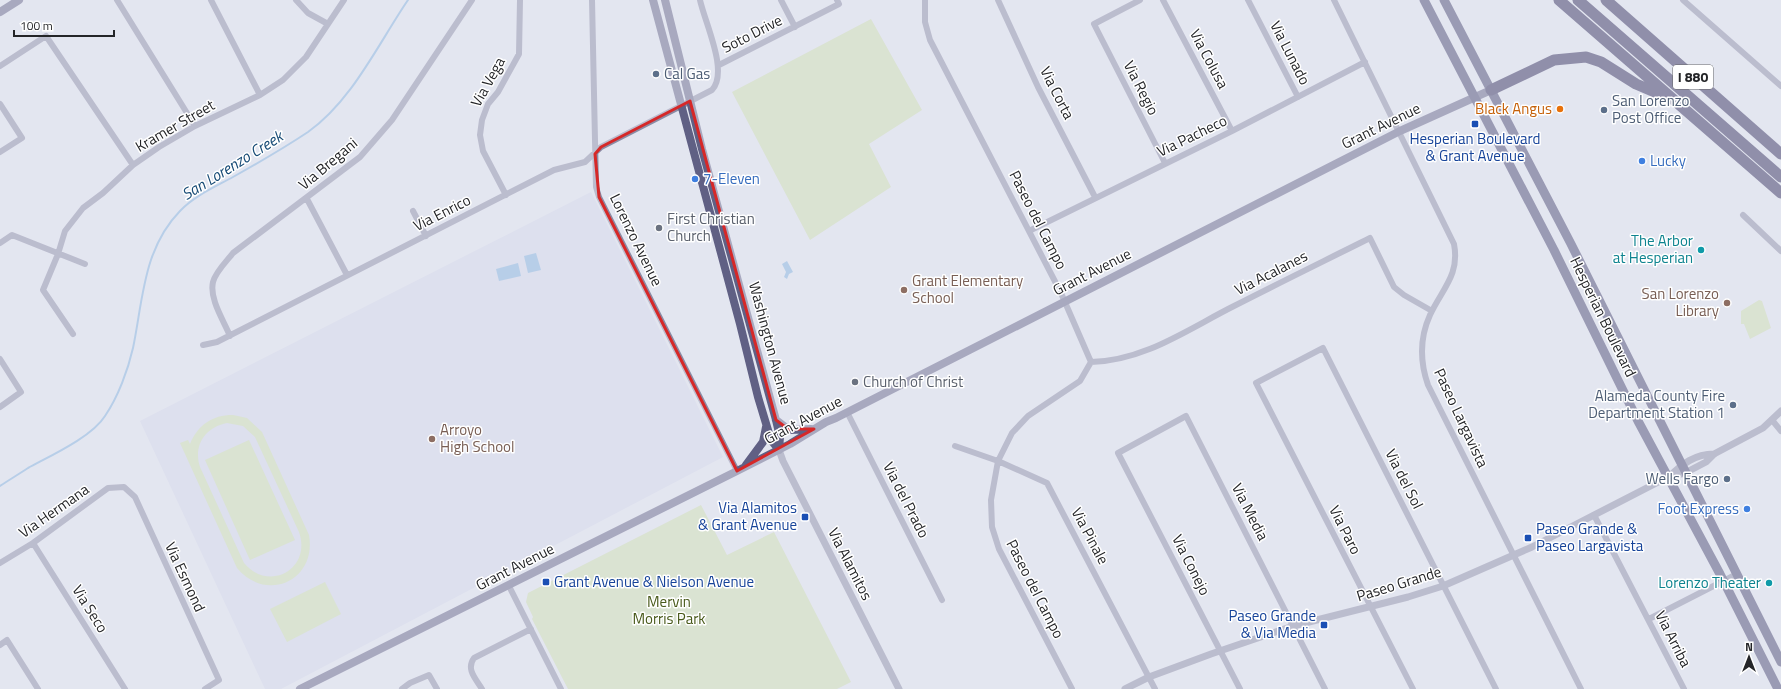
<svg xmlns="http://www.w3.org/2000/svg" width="1781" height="689" font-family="'Titillium Web',sans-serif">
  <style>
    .built { fill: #d4d9ea }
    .green { fill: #cedfad; fill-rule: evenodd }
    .water { fill: #82b2de }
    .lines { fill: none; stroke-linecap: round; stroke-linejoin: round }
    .stream { stroke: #82b2de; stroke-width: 2 }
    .minor { stroke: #8b8ca5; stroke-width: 6 }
    .tertiary { stroke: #8b8ca5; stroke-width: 7 }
    .secondary { stroke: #606084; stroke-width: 8 }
    .primary { stroke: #42416b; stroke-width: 9 }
    .motorway { stroke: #2b2756; stroke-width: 11 }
    .marked { fill: none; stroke: #d62828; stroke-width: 3; stroke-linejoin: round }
    .service-dot { fill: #5c6f8a; stroke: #fff; stroke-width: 1.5 }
    .food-dot { fill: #e8710a; stroke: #fff; stroke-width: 1.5 }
    .transit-dot { fill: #1a4fb4; stroke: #fff; stroke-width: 1.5 }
    .shop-dot { fill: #3f7fe0; stroke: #fff; stroke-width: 1.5 }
    .worship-dot { fill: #6b7280; stroke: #fff; stroke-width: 1.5 }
    .culture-dot { fill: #0f9aa8; stroke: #fff; stroke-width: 1.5 }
    .education-dot { fill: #8d6e63; stroke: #fff; stroke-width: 1.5 }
    .labels { text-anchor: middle; stroke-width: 3; stroke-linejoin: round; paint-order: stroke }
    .shield { fill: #fff; stroke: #666668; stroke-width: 1 }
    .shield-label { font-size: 14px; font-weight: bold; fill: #242528 }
    .street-label { font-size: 15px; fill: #242528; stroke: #fff }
    .service-label { font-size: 15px; fill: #4e5e75; stroke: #fff; text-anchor: start }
    .food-label { font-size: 15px; fill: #c56008; stroke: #fff; text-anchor: end }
    .transit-label { font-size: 15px; fill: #164399; stroke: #fff; text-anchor: end }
    .shop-label { font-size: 15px; fill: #366cbe; stroke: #fff; text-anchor: start }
    .worship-label { font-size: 15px; fill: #5b616d; stroke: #fff; text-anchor: start }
    .culture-label { font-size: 15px; fill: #0d838f; stroke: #fff; text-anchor: end }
    .education-label { font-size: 15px; fill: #785e54; stroke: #fff; text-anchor: start }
    .park-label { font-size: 15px; fill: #495a1b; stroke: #fff }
    .water-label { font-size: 16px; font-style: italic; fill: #164a75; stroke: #fff }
  </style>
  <rect width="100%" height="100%" fill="#e3e6f0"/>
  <!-- built -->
  <path class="built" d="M591 192 723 457 281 689H265L140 421Z"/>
  <!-- green -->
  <path class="green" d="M871 19 922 110 869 144 891 187 810 240 732 92Z
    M1759 300 1762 301 1771 328 1750 339 1744 324H1741V311Z
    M233 415 247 418 262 432 309 535C317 581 266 603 237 568L180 443 188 440 190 444C198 425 212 415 233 415ZM227 423 243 426 255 437 299 532C312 569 269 593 244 563L200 467C193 446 205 427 227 423Z
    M249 440 295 540 250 560 205 460Z
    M701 505 727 555 774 532 851 682 837 689H568L532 619 533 617 526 602 528 593Z
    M325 582 341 614 287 642 270 609Z"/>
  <!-- water -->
  <path class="water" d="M536 253 541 270 528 273 524 256Z
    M787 261 793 272 789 274 787 279 784 277 786 272 782 264Z
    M518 263 521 276 499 281 496 269Z"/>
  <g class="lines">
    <!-- stream -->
    <path class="stream" d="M0 486C9 480 19 474 28 468 50 456 92 437 105 416 118 397 128 370 133 348 143 300 143 249 180 211 194 196 215 187 233 177 258 163 284 148 308 132 352 101 378 44 408 0"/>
    <!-- minor -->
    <path class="minor" d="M117 0 195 126
      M211 0 260 95
      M296 0 308 13 328 24
      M592 0 596 187 599 197 737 471
      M781 0 795 27
      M925 0V22L930 40 1061 293 1091 362
      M998 0 1038 87 1095 197
      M1140 0 1094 24 1165 163
      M1163 0 1232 131
      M1248 0 1298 97
      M1334 0 1454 244C1460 275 1442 289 1430 315 1420 337 1420 362 1428 385L1581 689
      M1683 0 1781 86
      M719 65 839 4 837 0
      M0 66 46 36 133 165
      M0 104 22 138 0 152
      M506 195 483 151 480 135 482 120 488 104 498 92 519 54 520 0
      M307 199 347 275
      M413 211 426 236
      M1743 215 1781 251
      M1029 231 1232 131 1365 62
      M0 243 12 235 85 264
      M73 334 43 290 58 254 65 231 83 208 103 193 133 165 159 147 195 126 260 95 283 80 306 57 344 0
      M230 336C224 321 209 299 213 282 216 271 227 261 233 253L360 157 392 120 472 0
      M203 345 217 342 554 170 585 162 601 147 712 90C729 72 705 23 700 0
      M0 359 21 392 0 407
      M1091 362C1144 361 1188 329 1234 306 1279 283 1324 261 1370 238L1394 287 1404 295 1432 311
      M847 412 942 600
      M1772 420 1781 431
      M955 446 998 461 1047 483 1155 689
      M1594 515 1684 689
      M33 543 125 689
      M0 563 33 543 108 488 124 487 135 497 219 680 205 689
      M509 586 561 689
      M1649 619 1737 574
      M0 645 7 640 38 689
      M402 689 410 683 429 675 437 689
      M482 689C475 678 466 669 474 658L531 629
      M1072 689 999 549 992 527 991 500 998 461 1012 433 1028 416 1080 381 1091 362
      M1240 689 1118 453 1186 416 1325 689
      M1413 689 1256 383 1323 348 1496 689"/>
    <!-- tertiary -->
    <path class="tertiary" d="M779 450 783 461 899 689
      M1669 477C1682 464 1695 454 1714 454
      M1125 689 1149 677 1211 654 1293 626 1408 597 1443 586 1532 547 1668 477 1685 473 1706 462 1714 454 1763 428 1781 411"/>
    <!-- secondary -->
    <path class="secondary" d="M653 0 740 324 758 397 771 440 779 450
      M665 0 702 149 776 420 780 437 779 450
      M0 12 19 0
      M776 420 789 430 811 429
      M746 465 763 442 766 427
      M300 689 737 471 790 444 826 422 836 418 1400 131 1491 90"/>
    <!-- primary -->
    <path class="primary" d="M1424 0 1554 250 1638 421 1720 574 1778 689
      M1444 0 1570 242 1781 662"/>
    <!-- motorway -->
    <path class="motorway" d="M1559 0 1781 193
      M1578 0 1781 177
      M1606 0 1781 154
      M1491 90 1554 60 1586 57 1601 62 1636 84 1664 96"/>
  </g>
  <!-- marked area -->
  <path d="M0 0H1781V689H0ZM690 101 776 420 788 429H814L737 471 599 197 595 154 601 147Z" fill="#e3e6f0" fill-opacity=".55" fill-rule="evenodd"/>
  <path class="marked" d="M690 101 776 420 788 429H814L737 471 599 197 595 154 601 147Z"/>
  <!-- markers -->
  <g class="service-dot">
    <circle cx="656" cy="74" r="4"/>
    <circle cx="1604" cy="110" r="4"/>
    <circle cx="1733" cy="405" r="4"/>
    <circle cx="1727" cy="479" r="4"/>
  </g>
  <circle class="food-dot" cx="1560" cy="109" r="4"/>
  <g class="transit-dot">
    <rect x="1471" y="120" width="8" height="8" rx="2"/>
    <rect x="801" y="513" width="8" height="8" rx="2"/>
    <rect x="1524" y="534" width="8" height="8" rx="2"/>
    <rect x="542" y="578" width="8" height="8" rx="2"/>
    <rect x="1320" y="621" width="8" height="8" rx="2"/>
  </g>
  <g class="shop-dot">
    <circle cx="1642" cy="161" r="4"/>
    <circle cx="695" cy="179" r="4"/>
    <circle cx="1747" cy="509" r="4"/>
  </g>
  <g class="worship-dot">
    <circle cx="659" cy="228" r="4"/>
    <circle cx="855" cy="382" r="4"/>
  </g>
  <g class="culture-dot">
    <circle cx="1701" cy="250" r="4"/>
    <circle cx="1769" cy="583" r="4"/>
  </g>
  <g class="education-dot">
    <circle cx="904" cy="290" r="4"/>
    <circle cx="1727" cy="303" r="4"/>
    <circle cx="432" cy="439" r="4"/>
  </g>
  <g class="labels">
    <!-- shield labels -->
    <rect class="shield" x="1673" y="65" width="40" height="24" rx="3"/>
    <g class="shield-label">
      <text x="1693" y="82">I 880</text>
    </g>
    <!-- street labels -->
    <g class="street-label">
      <text transform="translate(752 34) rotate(-27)" y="5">Soto Drive</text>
      <text transform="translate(1290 53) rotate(63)" y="5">Via Lunado</text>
      <text transform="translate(1209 59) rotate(62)" y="5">Via Colusa</text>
      <text transform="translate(488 82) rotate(-61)" y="5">Via Vega</text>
      <text transform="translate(1141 88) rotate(63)" y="5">Via Regio</text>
      <text transform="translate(1057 93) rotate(63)" y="5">Via Corta</text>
      <text transform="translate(175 126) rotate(-30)" y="5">Kramer Street</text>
      <text transform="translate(1381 126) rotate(-26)" y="5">Grant Avenue</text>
      <text transform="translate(1192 136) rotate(-26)" y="5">Via Pacheco</text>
      <text transform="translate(328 164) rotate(-40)" y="5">Via Bregani</text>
      <text transform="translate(442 213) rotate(-27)" y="5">Via Enrico</text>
      <text transform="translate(1038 220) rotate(63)" y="5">Paseo del Campo</text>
      <text transform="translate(636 240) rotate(64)" y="5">Lorenzo Avenue</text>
      <text transform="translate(1092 272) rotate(-27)" y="5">Grant Avenue</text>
      <text transform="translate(1271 273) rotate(-27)" y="5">Via Acalanes</text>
      <text transform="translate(1603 317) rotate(64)" y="5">Hesperian Boulevard</text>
      <text transform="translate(770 343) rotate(75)" y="5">Washington Avenue</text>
      <text transform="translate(1461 418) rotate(65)" y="5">Paseo Largavista</text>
      <text transform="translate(803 420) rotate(-28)" y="5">Grant Avenue</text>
      <text transform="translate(1404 479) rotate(63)" y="5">Via del Sol</text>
      <text transform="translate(906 500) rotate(63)" y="5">Via del Prado</text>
      <text transform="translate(54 511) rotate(-35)" y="5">Via Hermana</text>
      <text transform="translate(1250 512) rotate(63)" y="5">Via Media</text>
      <text transform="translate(1345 530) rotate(63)" y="5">Via Paro</text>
      <text transform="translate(1090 536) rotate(62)" y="5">Via Pinale</text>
      <text transform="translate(850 564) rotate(63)" y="5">Via Alamitos</text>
      <text transform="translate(1191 565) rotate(63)" y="5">Via Conejo</text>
      <text transform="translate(515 567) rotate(-27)" y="5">Grant Avenue</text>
      <text transform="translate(185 577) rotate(65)" y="5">Via Esmond</text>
      <text transform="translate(1399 584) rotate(-17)" y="5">Paseo Grande</text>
      <text transform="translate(1035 589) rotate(63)" y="5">Paseo del Campo</text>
      <text transform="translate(90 609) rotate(58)" y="5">Via Seco</text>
      <text transform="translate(1673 639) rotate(63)" y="5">Via Arriba</text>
    </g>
    <!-- service labels -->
    <g class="service-label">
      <text x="664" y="79">Cal Gas</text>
      <text x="1612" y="106">San Lorenzo<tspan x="1612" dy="17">Post Office</tspan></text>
      <text x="1725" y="401" text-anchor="end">Alameda County Fire<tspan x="1725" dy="17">Department Station 1</tspan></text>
      <text x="1719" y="484" text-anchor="end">Wells Fargo</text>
    </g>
    <!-- food labels -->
    <g class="food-label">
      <text x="1552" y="114">Black Angus</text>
    </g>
    <!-- transit labels -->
    <g class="transit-label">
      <text x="1475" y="144" text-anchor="middle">Hesperian Boulevard<tspan x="1475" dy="17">&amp; Grant Avenue</tspan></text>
      <text x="797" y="513">Via Alamitos<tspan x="797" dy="17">&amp; Grant Avenue</tspan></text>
      <text x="1536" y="534" text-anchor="start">Paseo Grande &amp;<tspan x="1536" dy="17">Paseo Largavista</tspan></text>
      <text x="554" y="587" text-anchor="start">Grant Avenue &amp; Nielson Avenue</text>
      <text x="1316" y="621">Paseo Grande<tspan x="1316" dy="17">&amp; Via Media</tspan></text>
    </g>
    <!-- shop labels -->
    <g class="shop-label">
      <text x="1650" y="166">Lucky</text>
      <text x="703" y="184">7-Eleven</text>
      <text x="1739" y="514" text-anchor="end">Foot Express</text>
    </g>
    <!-- worship labels -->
    <g class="worship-label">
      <text x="667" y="224">First Christian<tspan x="667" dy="17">Church</tspan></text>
      <text x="863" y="387">Church of Christ</text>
    </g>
    <!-- culture labels -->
    <g class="culture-label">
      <text x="1693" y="246">The Arbor<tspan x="1693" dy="17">at Hesperian</tspan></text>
      <text x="1761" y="588">Lorenzo Theater</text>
    </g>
    <!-- education labels -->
    <g class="education-label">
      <text x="912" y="286">Grant Elementary<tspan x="912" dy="17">School</tspan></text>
      <text x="1719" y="299" text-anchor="end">San Lorenzo<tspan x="1719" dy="17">Library</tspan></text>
      <text x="440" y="435">Arroyo<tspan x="440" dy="17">High School</tspan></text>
    </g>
    <!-- park labels -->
    <g class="park-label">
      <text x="669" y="607">Mervin<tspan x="669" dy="17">Morris Park</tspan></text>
    </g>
    <!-- water labels -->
    <g class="water-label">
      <text transform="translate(232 165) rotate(-32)" y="6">San Lorenzo Creek</text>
    </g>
  </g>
  <!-- north arrow -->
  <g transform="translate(1749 657)" stroke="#ffffff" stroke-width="3" paint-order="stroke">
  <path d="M0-3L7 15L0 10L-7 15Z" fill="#242528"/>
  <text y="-6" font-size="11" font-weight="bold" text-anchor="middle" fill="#242528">N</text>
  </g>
  <!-- scale -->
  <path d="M14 30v6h100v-6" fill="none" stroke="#242528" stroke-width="2"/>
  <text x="20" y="30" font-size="12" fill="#242528" stroke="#ffffff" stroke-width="3" paint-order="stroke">100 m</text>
</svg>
